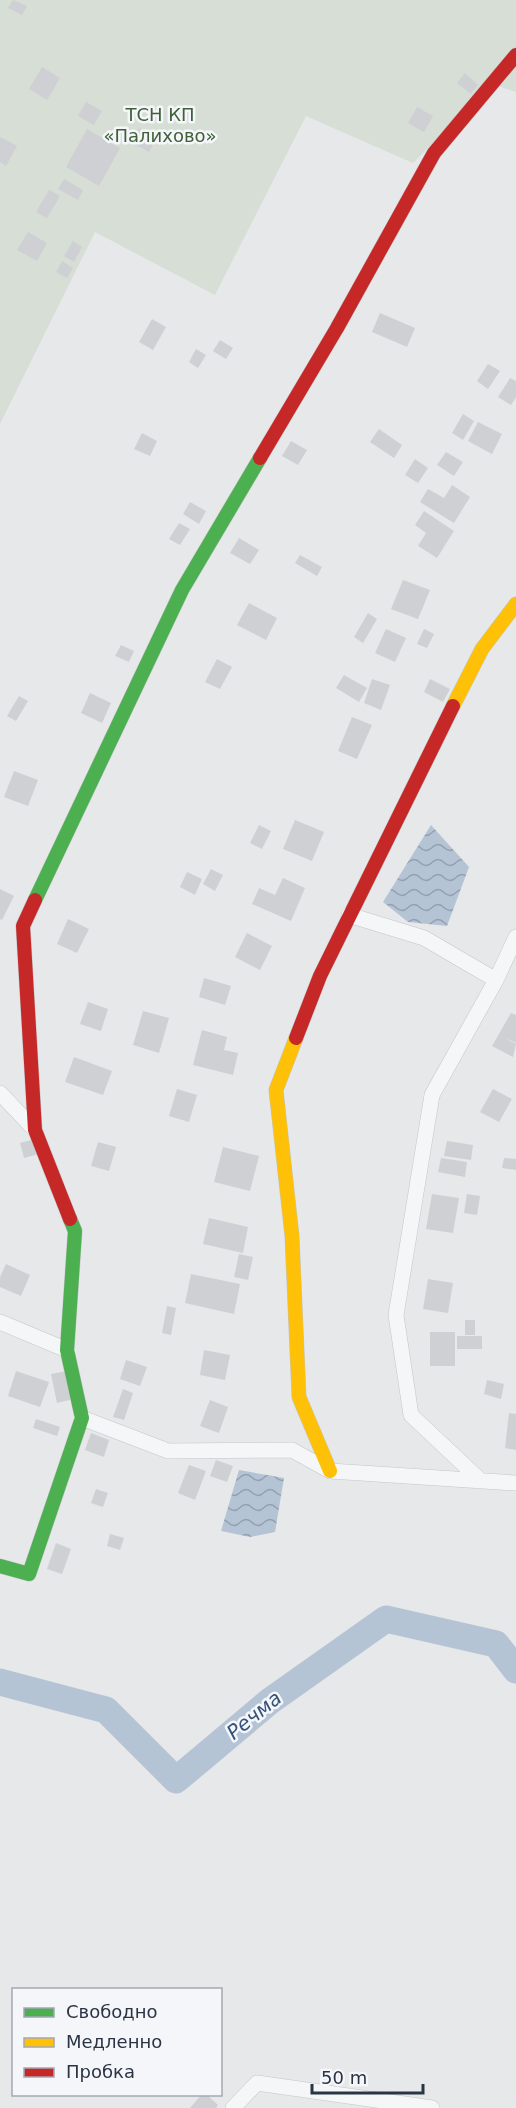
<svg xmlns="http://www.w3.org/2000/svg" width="516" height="2108" font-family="'DejaVu Sans',sans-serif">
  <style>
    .green { fill: #d6ded6 }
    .water { fill: url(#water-waves) }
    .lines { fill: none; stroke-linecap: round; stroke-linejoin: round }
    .river { stroke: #b4c4d5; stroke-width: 27 }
    .building { fill: #ced0d3 }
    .street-casing { stroke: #c4c6c8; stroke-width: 16 }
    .fast-casing { stroke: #c4c6c8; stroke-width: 15 }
    .slow-casing { stroke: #c4c6c8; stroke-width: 15 }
    .jam-casing { stroke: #c4c6c8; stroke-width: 15 }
    .street { stroke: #f5f6f7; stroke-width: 15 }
    .fast { stroke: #4caf50; stroke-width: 14 }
    .slow { stroke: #ffc107; stroke-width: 14 }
    .jam { stroke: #c62828; stroke-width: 14 }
    .labels { text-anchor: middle; stroke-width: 5; stroke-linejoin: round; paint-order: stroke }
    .park-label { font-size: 18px; fill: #3f6138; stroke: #f4f6f9 }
    .water-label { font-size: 20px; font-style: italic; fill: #34527a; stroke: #f4f6f9 }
  </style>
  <defs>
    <pattern id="water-waves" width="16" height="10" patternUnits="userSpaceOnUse" patternTransform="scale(1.5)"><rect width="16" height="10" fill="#b4c4d5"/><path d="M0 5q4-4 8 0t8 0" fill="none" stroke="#93a0af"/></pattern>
  </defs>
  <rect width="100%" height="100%" fill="#e6e8ea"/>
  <!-- green -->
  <path class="green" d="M0 0H516V92L492 84 413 163 306 116 215 295 95 232 0 424Z"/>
  <!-- water -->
  <path class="water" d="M431 825 469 867 447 926 408 922 383 902Z
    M239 1470 284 1478 275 1532 250 1537 221 1531Z"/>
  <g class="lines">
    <!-- river -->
    <path class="river" d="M0 1682 106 1710 176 1780 270 1701 386 1619 496 1644 516 1670"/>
  </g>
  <!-- building -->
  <path class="building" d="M13 0 27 6 22 15 8 8Z
    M42 67 60 78 47 100 29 89Z
    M465 73 478 85 471 94 457 83Z
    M86 102 102 111 94 125 78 116Z
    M417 107 433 116 424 132 408 123Z
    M139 128 157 138 149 152 131 142Z
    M87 129 120 148 99 186 66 167Z
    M0 137 17 146 6 166 0 162Z
    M64 179 83 190 78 200 58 189Z
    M49 190 60 196 47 218 36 212Z
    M28 232 47 243 37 261 17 250Z
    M73 241 82 247 74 262 64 256Z
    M62 261 73 268 67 278 56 272Z
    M380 313 415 328 407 347 372 332Z
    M152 319 166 327 153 350 139 342Z
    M220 340 233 348 226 359 213 351Z
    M196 349 206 355 198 368 189 362Z
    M488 364 500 371 488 389 477 381Z
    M510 378 516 381V397L511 405 498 397Z
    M463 414 474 421 463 440 452 433Z
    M478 422 502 434 492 454 468 441Z
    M379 429 402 445 394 458 370 442Z
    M142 433 157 441 150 456 134 449Z
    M291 441 307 450 298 465 282 456Z
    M446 452 463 462 454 476 437 465Z
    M415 459 428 468 418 483 405 475Z
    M452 485 470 497 454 523 420 502 428 489 444 498Z
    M190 502 206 511 199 524 183 514Z
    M424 511 454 531 437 558 418 546 426 533 415 525Z
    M179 523 190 529 180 545 169 539Z
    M239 538 259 550 250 564 230 553Z
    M300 555 322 567 317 576 295 563Z
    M403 580 430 590 418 619 391 609Z
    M249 603 277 618 266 640 237 625Z
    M368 613 377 619 363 643 354 637Z
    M386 629 406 638 395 662 375 653Z
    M424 629 434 634 427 648 417 644Z
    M121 645 134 651 129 662 115 656Z
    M217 659 232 667 220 689 205 682Z
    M344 675 367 688 359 702 336 688Z
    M372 679 390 685 381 710 364 703Z
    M430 679 450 689 443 702 424 692Z
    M90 693 111 703 102 723 81 713Z
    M19 696 28 701 16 721 7 716Z
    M352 717 372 725 357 759 338 751Z
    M14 771 38 780 28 806 4 797Z
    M295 820 324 832 312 861 283 849Z
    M259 825 271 831 262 849 250 843Z
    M211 869 223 875 215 891 203 884Z
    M187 872 202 879 195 895 180 887Z
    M283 878 305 888 291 921 252 904 259 888 275 895Z
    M0 889 14 896 2 920 0 919Z
    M68 919 89 929 77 953 57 944Z
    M247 933 272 946 260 970 235 957Z
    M204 978 231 986 225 1005 199 997Z
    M88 1002 108 1009 101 1031 80 1024Z
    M143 1011 169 1018 159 1053 133 1045Z
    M511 1013 516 1015V1043L503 1037 516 1044 513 1057 492 1046Z
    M202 1030 227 1037 224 1050 238 1053 233 1075 193 1065Z
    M74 1057 112 1071 103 1095 65 1082Z
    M177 1089 197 1095 189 1122 169 1116Z
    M493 1089 512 1099 499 1122 480 1112Z
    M35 1139 39 1154 24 1158 20 1143Z
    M447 1141 473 1145 471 1160 444 1156Z
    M98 1142 116 1147 109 1171 91 1166Z
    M223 1147 259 1156 250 1191 214 1182Z
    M441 1158 467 1162 465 1177 438 1172Z
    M504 1158 516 1159V1170L502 1168Z
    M432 1194 459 1198 453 1233 426 1229Z
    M467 1194 480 1196 477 1215 464 1213Z
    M209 1218 248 1227 243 1253 203 1244Z
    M239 1254 253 1257 248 1280 234 1277Z
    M6 1264 30 1275 21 1296 0 1287V1277Z
    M191 1274 240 1284 234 1314 185 1303Z
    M428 1279 453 1283 448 1313 423 1309Z
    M167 1306 176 1308 171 1335 162 1333Z
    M465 1320H475V1335H465Z
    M430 1332H455V1366H430Z
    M457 1336H482V1349H457Z
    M204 1350 230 1355 225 1380 200 1375Z
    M126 1360 147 1367 140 1386 120 1379Z
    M16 1371 49 1382 40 1407 8 1396Z
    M67 1371 73 1399 57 1403 51 1374Z
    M487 1380 504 1384 501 1399 484 1394Z
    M123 1389 133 1393 124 1420 113 1417Z
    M210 1400 228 1407 219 1433 200 1426Z
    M509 1413 516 1414V1450L505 1448Z
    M36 1419 60 1427 57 1436 33 1428Z
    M91 1433 109 1440 104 1457 85 1450Z
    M216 1460 233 1466 227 1482 210 1476Z
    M189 1465 206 1471 195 1500 178 1493Z
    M96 1489 108 1493 103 1507 91 1503Z
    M110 1534 124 1538 120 1550 107 1546Z
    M56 1543 71 1549 62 1574 47 1569Z
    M202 2094H206L218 2105 216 2108H190Z"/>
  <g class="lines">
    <!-- street casing -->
    <g class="street-casing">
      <path id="street" d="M349 915 424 938 496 980
        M0 1093 35 1130
        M0 1322 67 1350
        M82 1418 168 1451 292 1450 330 1471 516 1483
        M479 1479 411 1415 396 1315 432 1095 496 980 516 937
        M233 2108 257 2083 432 2108"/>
    </g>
    <!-- fast casing -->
    <g class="fast-casing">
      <path id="fast" d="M35 900 182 590 260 458
        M0 1566 29 1574 82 1418 67 1350 75 1231 70 1219"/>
    </g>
    <!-- slow casing -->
    <g class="slow-casing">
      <path id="slow" d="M453 706 482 649 516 604
        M296 1038 276 1090 292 1236 299 1397 330 1471"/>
    </g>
    <!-- jam casing -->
    <g class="jam-casing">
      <path id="jam" d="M260 458 337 328 434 153 516 55
        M35 900 23 926 35 1130 70 1219
        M296 1038 320 976 453 706"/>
    </g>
    <!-- street -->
    <use href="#street" class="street"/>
    <!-- fast -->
    <use href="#fast" class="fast"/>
    <!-- slow -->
    <use href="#slow" class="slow"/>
    <!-- jam -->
    <use href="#jam" class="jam"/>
  </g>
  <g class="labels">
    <!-- park labels -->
    <g class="park-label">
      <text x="160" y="121">ТСН КП<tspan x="160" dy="21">«Палихово»</tspan></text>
    </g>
    <!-- water labels -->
    <g class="water-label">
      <text transform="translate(254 1715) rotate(-39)" y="7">Речма</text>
    </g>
  </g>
  <!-- legend -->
  <rect x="12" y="1988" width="210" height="108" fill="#f4f6f9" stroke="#a4a8b1" stroke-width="1.5"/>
  <rect x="24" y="2008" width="30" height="9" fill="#4caf50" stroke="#a4a8b1" stroke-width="1.5"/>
  <text x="66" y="2018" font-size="18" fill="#2b3445">Свободно</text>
  <rect x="24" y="2038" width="30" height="9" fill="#ffc107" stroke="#a4a8b1" stroke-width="1.5"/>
  <text x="66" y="2048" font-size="18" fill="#2b3445">Медленно</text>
  <rect x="24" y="2068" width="30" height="9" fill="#c62828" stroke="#a4a8b1" stroke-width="1.5"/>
  <text x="66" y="2078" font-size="18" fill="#2b3445">Пробка</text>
  <!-- scale -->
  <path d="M312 2084v9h111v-9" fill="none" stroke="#2b3445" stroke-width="3"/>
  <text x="321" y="2084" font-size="18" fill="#2b3445" stroke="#f4f6f9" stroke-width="4.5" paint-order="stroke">50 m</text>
</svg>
